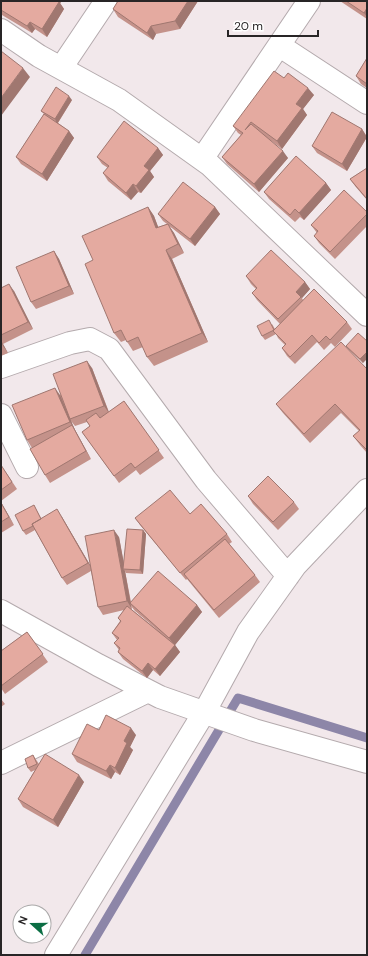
<svg xmlns="http://www.w3.org/2000/svg" width="368" height="956" font-family="'DM Sans',sans-serif">
  <style>
    .lines { fill: none; stroke-linecap: round; stroke-linejoin: round }
    .stream { stroke: #8d86a8; stroke-width: 9 }
    .street-casing { stroke: #b4aaad; stroke-width: 24 }
    .street { stroke: #fff; stroke-width: 22 }
    .wall { fill: #c4928a; fill-rule: evenodd }
    .shaded-wall { fill: #a07770 }
    .building { fill: #e4aaa0; stroke: #a07770 }
  </style>
  <rect width="100%" height="100%" fill="#f2e8eb"/>
  <g class="lines">
    <!-- stream -->
    <path class="stream" d="M85 955 238 698 367 738"/>
    <!-- street casing -->
    <g class="street-casing">
      <path id="street" d="M1 30 39 56 119 100 210 165 367 315
        M280 46 367 103
        M61 68 106 1
        M202 159 309 1
        M1 367 70 343 90 339 109 349 206 480 288 576
        M1 415 27 467
        M1 611 98 665 160 697 254 730 367 762
        M1 763 148 691
        M56 955 205 711 248 632 295 566 367 490"/>
    </g>
    <!-- street -->
    <use href="#street" class="street"/>
  </g>
  <!-- wall -->
  <path class="wall" d="M1 1H62L60 3 64 9 47 37 35 29 32 33 2 15 1 13Z
    M118 1H198L180 29 156 34 153 40 118 17 113 9Z
    M340 1H367V19Z
    M367 58V88L361 84 356 76Z
    M284 78 314 95 303 109 307 115 282 149 266 137 288 158 259 192 227 164 222 157 241 135 238 133 233 126Z
    M72 100 58 123 69 131 74 138 47 181 21 164 16 157 44 114 41 111Z
    M362 129 367 137 347 171 317 153 312 146Z
    M158 148 163 155 150 171 154 177 141 193 138 192 131 200 108 181 103 173 108 168 102 164 97 157Z
    M367 168V200L355 186 350 179Z
    M326 183 331 190 304 220 300 217 295 222 269 199 264 192Z
    M148 207 154 216 158 227 167 224 163 221 158 214 215 207 220 214 195 246 168 225 174 233 184 253 172 259 208 342 154 366 147 357 143 347 133 351 126 340 121 342 114 333 93 260Z
    M367 212V226L335 259 319 243 314 236 317 233 311 225Z
    M54 251 59 259 74 294 36 309 31 302Z
    M246 276 305 282 310 289 302 298 303 300 347 322 352 329 335 347 331 343 324 350 317 342 295 364 287 356 282 348 285 345 278 338 276 334 265 340 262 336 272 324 275 329 280 324 257 300 252 293 256 289 251 284Z
    M1 288 14 291 33 329 3 344 8 353 1 356Z
    M367 341 363 363 349 350 346 346Z
    M92 368 109 412 124 401 164 458 140 475 136 470 119 483 82 432 90 426 87 422 75 426 71 421 75 430 91 459 50 483 45 475 36 446 32 448 27 440 60 395Z
    M367 369V453L360 445 353 436 359 431 341 413 310 443 283 413 276 404Z
    M1 465 17 489 1 501Z
    M248 496 294 502 299 509 278 530 253 504Z
    M1 502 14 525 1 533Z
    M34 505 36 509 41 518 62 517 90 565 119 537 124 565 143 530 146 534 143 574 126 573 125 571 131 602 197 605 202 612 175 645 180 652 160 676 153 670 147 678 123 659 118 652 119 650 114 643 117 640 112 633 120 621 118 618 124 610 103 615 98 607 91 571 67 585 62 578 35 530 26 535 23 531ZM131 606 135 611 160 632 131 609H132Z
    M190 514 227 534 232 542 229 544 255 575 260 582 219 618 187 579 186 580 140 525 135 518Z
    M27 632 48 662 5 694 1 688V651Z
    M1 699 5 704 1 707Z
    M99 730 136 735 130 747 133 750 120 775 115 772 111 779 77 762 72 754Z
    M33 755 39 764 84 782 58 827 23 807 18 799 35 770 31 772 28 768Z"/>
  <!-- shaded-wall -->
  <path class="shaded-wall" d="M56 1H62L60 3 64 9 47 37 42 29Z
    M188 1H198L180 29 175 21Z
    M367 8V17L364 13Z
    M30 22 35 29 32 33 27 26Z
    M151 26 156 34 153 40 147 33Z
    M23 68 30 77 1 116V98Z
    M308 88 314 95 303 109 307 115 282 149 277 141 296 104Z
    M69 96 72 100 57 124 55 119Z
    M362 129 367 137 347 171 342 164Z
    M69 131 74 138 47 181 42 174Z
    M158 148 163 155 150 171 154 177 141 193 136 186 144 166Z
    M283 151 288 158 259 192 254 184Z
    M326 183 331 190 304 220 299 213Z
    M133 184 138 192 131 200 126 193Z
    M148 207 154 216 162 237 156 228Z
    M215 207 220 214 195 246 190 239Z
    M168 224 174 233 184 253 178 244Z
    M166 250 172 259 208 342 202 333Z
    M54 251 59 259 74 294 69 286Z
    M305 282 310 289 302 298 296 292Z
    M9 284 14 291 33 329 28 322Z
    M1 340 3 344 8 353 3 346 1 342Z
    M367 352V359L363 363 360 359Z
    M87 361 92 368 109 413 104 406Z
    M55 388 60 395 75 430 91 459 86 451 70 422Z
    M1 502 14 525 9 517 1 503Z
    M57 509 62 517 93 570 88 563Z
    M114 530 119 537 125 569H123L125 571 131 605 130 603 132 609 127 601Z
    M143 530 146 534 143 574 140 570Z
    M197 605 202 612 175 645 180 652 160 676 155 669 174 645 169 638Z
    M148 663 153 670 147 678 142 671Z
    M131 728 136 735 130 747 133 750 120 775 115 768 124 741Z
    M110 765 115 772 111 779 106 771Z
    M79 775 84 782 58 827 53 820Z"/>
  <!-- building -->
  <path class="building" d="M1 1H58L59 2 42 29 30 22 27 26 1 10Z
    M118 1H188L175 21 151 26 147 33 113 9Z
    M346 1H367V8L364 13Z
    M1 51 23 68 1 98Z
    M367 58V84L356 76Z
    M274 71 284 78 288 73 308 88 296 104 302 108 277 141 251 122 245 130 251 124 283 151 254 184 222 157 243 133 233 126Z
    M56 87 69 96 55 119 41 111Z
    M332 112 362 129 342 164 312 146Z
    M44 114 69 131 42 174 16 157Z
    M124 121 158 148 144 166 149 170 136 186 133 184 126 193 103 173 109 166 97 157Z
    M296 156 326 183 299 213 295 209 290 215 264 192Z
    M367 168V199L350 179Z
    M183 182 215 207 190 239 158 214Z
    M344 190 367 212V214L330 252 314 236 318 231 311 225Z
    M148 207 156 228 168 224 178 244 166 250 202 333 147 357 138 337 127 342 121 330 114 333 85 264 93 260 82 236Z
    M271 250 305 282 296 292 301 297 278 319 252 293 257 288 246 276Z
    M54 251 69 286 31 302 16 267Z
    M9 284 28 322 1 335V288Z
    M314 289 347 322 330 340 326 336 319 343 312 335 290 357 282 348 286 344 273 331Z
    M269 320 274 330 262 336 257 326Z
    M358 333 367 341V352L360 359 346 346Z
    M341 342 367 369V450L353 436 360 430 335 404 304 434 276 404Z
    M87 361 104 406 70 419 53 374Z
    M55 388 70 422 27 440 12 405Z
    M124 401 159 450 135 468 131 463 114 476 82 432 90 426 86 420 96 413 100 418Z
    M72 425 86 451 45 475 30 449Z
    M1 465 12 482 1 490Z
    M268 476 294 502 273 522 248 496Z
    M170 490 190 514 201 504 227 534 180 573 135 518Z
    M1 503 9 517 1 522Z
    M34 505 41 519 32 524 33 526 23 531 15 515Z
    M57 509 88 563 62 578 32 524Z
    M127 529 143 530 140 570 123 569Z
    M114 530 127 601 98 607 85 536Z
    M225 539 255 575 214 610 184 574Z
    M158 571 197 605 169 638 130 603Z
    M127 606 175 645 155 669 148 663 142 671 118 652 120 648 114 643 119 638 112 633 121 621 118 618Z
    M27 632 43 654 1 686V651Z
    M106 715 131 728 124 741 127 743 115 768 110 765 106 771 72 754 87 724 99 730Z
    M45 754 79 775 53 820 18 799Z
    M33 755 37 764 28 768 25 759Z"/>
  <!-- border -->
  <rect width="368" height="956" fill="none" stroke="#282526" stroke-width="4"/>
  <!-- north arrow -->
  <g transform="translate(32 924) rotate(291)"><circle r="19" fill="#ffffff" stroke="#a9a8a8"/>
  <path d="M0-3L7 15L0 10L-7 15Z" fill="#0b6e44"/>
  <text y="-6" font-size="11" font-weight="bold" text-anchor="middle" fill="#282526">N</text>
  </g>
  <!-- scale -->
  <path d="M228 30v6h90v-6" fill="none" stroke="#282526" stroke-width="2"/>
  <text x="234" y="30" font-size="12" fill="#282526" stroke="#ffffff" stroke-width="3" paint-order="stroke">20 m</text>
</svg>
